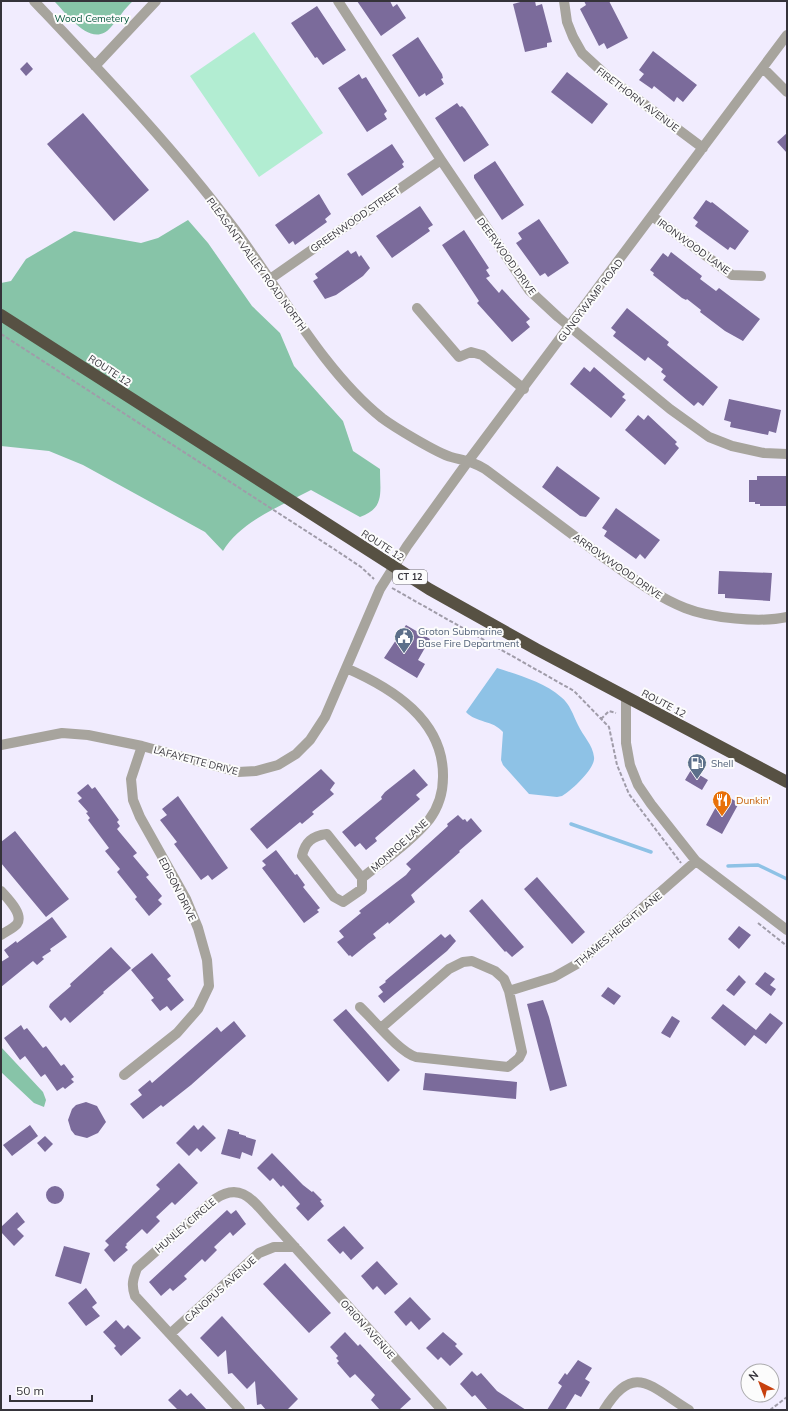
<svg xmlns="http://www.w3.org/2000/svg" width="788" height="1411" font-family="Mulish,sans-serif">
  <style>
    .green { fill: #b2edd2 }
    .forest { fill: #87c4a8 }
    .water { fill: #8ec2e6 }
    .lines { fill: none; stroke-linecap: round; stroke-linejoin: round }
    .stream { stroke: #8ec2e6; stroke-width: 3.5 }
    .building { fill: #7b6b9b }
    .path { stroke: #a09ca9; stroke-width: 2; stroke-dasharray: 4 2; stroke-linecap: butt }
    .minor { stroke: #a7a49d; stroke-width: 10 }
    .highway { stroke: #575143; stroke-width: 12 }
    .labels { text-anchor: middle; stroke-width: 4; stroke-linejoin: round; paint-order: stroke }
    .shield { fill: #fcfcfc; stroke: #716f74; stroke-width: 1 }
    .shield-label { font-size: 9px; font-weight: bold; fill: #35333a }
    .park-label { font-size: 10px; fill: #09593f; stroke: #fcfcfc }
    .street-label { font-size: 10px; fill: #35333a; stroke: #fcfcfc }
    .service-label { font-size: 10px; fill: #4e5e75; stroke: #fcfcfc; text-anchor: start }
    .food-label { font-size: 10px; fill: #c56008; stroke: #fcfcfc; text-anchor: start }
  </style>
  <rect width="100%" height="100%" fill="#f1ecfe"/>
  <!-- green -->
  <path class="green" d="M254 32 323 133 259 177 190 76Z"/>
  <!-- forest -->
  <path class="forest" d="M54 1H133C124 9 119 18 111 27 92 50 67 14 54 1Z
    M188 220 208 243 252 306 280 333 294 366 343 421 353 451 380 469C380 493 385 508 360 517L311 490C281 506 241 521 223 551L205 532 83 465 49 451 1 446V283L11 281 26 259 74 231 141 243 158 238Z
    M1 1047 43 1092 46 1100 44 1107 34 1103 1 1072Z"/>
  <!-- water -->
  <path class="water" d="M497 668C518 675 544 682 561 697 570 704 573 715 578 725 583 736 593 745 594 757 596 768 571 791 562 796L557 797 529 794 503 765 501 760 503 732C493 720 476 723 466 712Z"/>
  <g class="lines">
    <!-- stream -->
    <path class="stream" d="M571 824 651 852
      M728 866 758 865 787 879"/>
  </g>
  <!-- building -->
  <path class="building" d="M357 1H390L393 7 397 4 406 18 381 36Z
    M524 1H535L536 6 542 4 552 42 547 43V47L525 52 513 4Z
    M584 1H609L628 38 607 49 604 43 599 46 580 9 586 5Z
    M317 6 346 50 323 65 317 57 315 58 291 23Z
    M418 37 442 74 443 78 441 79 444 84 426 96 425 93 419 97 392 55Z
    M653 51 697 85 683 102 677 97 674 102 654 86 652 89 639 80 644 74 639 70Z
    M27 62 33 69 26 76 20 69Z
    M567 72 608 104 592 124 551 92Z
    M359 74 362 79 366 77 387 111 384 114 387 119 367 132 338 88Z
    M457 103 460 107 462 106 465 109 489 145 464 162 435 118Z
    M83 113 149 190 114 221 47 144Z
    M787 133V153L777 142Z
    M392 144 404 162 402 164 404 167 362 196 347 174Z
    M495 161 524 205 502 220 474 178V175Z
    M319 194 331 214 325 219 327 222 295 245 293 241 289 244 275 225Z
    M706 200 711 203 712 202 749 231 735 250 730 247 728 250 695 226 698 222 693 218Z
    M420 206 433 225 428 228 430 231 392 258 376 236Z
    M539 219 569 263 548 277 545 273 540 276 516 243 522 239 518 233Z
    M464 230 489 268 486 270 490 276 486 278 499 293 502 289 530 319 526 322 530 327 512 342 477 303 479 301 442 245Z
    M348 250 351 254 356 251 359 257 361 255 370 268 363 276 336 295 325 299 313 281 318 278 315 274Z
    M671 252 702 276 700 279 716 291 719 288 760 319 743 341 725 331 700 312 701 310 687 299 686 300 682 298 653 275 654 273 650 270 663 253 668 257Z
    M627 308 669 342 667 345 718 387 703 406 698 402 694 406 663 380 666 376 661 372 663 369 648 357 645 361 613 336 616 332 611 328Z
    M584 367 590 372 594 367 625 394 622 397 626 400 611 418 570 384Z
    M729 399 781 410 776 433 769 431 768 435 730 427 731 422 724 420Z
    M638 415 644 420 648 415 677 442 675 444 679 448 665 465 625 430Z
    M557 466 600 498 586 517 580 516 542 487Z
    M757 476H787V506H760V504H755V502H749V480H757Z
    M616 508 660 540 645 559 640 554 636 559 604 536 607 531 602 528Z
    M719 571 772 573 770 601 725 598V594H718Z
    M406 625 430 639 418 660 425 664 417 678 384 658Z
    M321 769 335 783 330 790 334 794 312 812 314 814 302 824 300 822 267 849 250 829Z
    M414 769 428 785 416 795 420 799 375 838 377 841 366 850 360 843 355 847 342 832 382 799 381 797 385 792Z
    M691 770 708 780 702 790 685 780Z
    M88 784 92 789 95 787 119 820 117 822 120 826 117 829 137 853 133 856 149 875 146 877 162 896 158 900 162 904 149 916 135 899 137 897 117 872 120 869 105 851 109 848 88 820 90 818 86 813 88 812 78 801 82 798 77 793Z
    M723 794 739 803 722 834 706 825Z
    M178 796 228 868 212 880 208 875 201 880 174 844 177 842 160 820 167 815 162 809Z
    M458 815 463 820 465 819 467 822 471 818 482 831 459 851 460 852 411 895 415 902 389 924 388 922 373 934 376 938 369 943 352 957 350 955 349 956 337 942 344 937 339 931 361 913 359 911 406 875 411 869 406 864 448 826 447 824Z
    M15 831 69 899 46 917 1 863V842Z
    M276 850 295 875 297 874 305 885 303 887 320 908 317 910 319 912 304 923 262 868 266 865 262 861Z
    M537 877 585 932 572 944 524 889Z
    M482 899 524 947 512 957 506 951 505 952 469 911Z
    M52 917 67 937 50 949 51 951 42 957 44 959 37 965 33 961 1 987V962L9 957 4 950 16 941 17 943Z
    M739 926 751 935 739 949 728 939Z
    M441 934 445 938 450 934 456 941 447 951 384 1003 378 996 383 992 379 987 386 982 385 981Z
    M111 947 131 968 103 992 104 993 70 1023 65 1017 61 1021 49 1007 50 1004 71 986 70 984Z
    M152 953 171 976 167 979 184 1000 171 1011 167 1006 160 1011 151 1000 154 998 131 970Z
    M765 972 775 979 770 985 776 989 771 996 755 984Z
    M739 975 746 982 734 996 726 990Z
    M608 987 621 996 614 1005 601 996Z
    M543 1000 549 1017 567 1086 550 1091 527 1004Z
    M723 1004 756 1030 770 1013 783 1023 766 1044 754 1035 745 1046 711 1018Z
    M346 1009 400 1070 388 1082 333 1020Z
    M672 1016 680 1021 670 1038 661 1033Z
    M234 1021 246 1036 191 1085 163 1107 161 1105 143 1119 130 1104 142 1095 138 1090 150 1080 152 1083 217 1027 221 1032Z
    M21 1025 24 1030 27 1028 43 1048 46 1046 61 1066 64 1064 74 1077 71 1079 74 1082 65 1089 63 1087 57 1091 45 1074 41 1077 25 1056 20 1060 4 1038Z
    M425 1073 517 1082 516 1099 423 1090Z
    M86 1102 97 1106 106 1122 98 1133 87 1138 75 1135 71 1130 68 1120 72 1109 76 1105Z
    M30 1125 38 1136 12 1156 3 1145Z
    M194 1125 198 1130 203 1125 216 1138 201 1152 197 1148 189 1156 176 1143Z
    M228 1129 239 1132V1134L246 1136V1137L256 1140 252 1156 242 1152 240 1159 221 1154Z
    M45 1136 53 1144 45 1152 37 1143Z
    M272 1153 303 1185 312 1192 313 1191 322 1200 320 1201 324 1206 308 1221 296 1208 300 1204 283 1185 281 1187 273 1178 270 1181 257 1168Z
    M179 1163 198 1183 175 1205 172 1202 156 1217 160 1221 147 1234 142 1229 126 1244 127 1245 125 1247 128 1250 114 1262 104 1250 109 1245 105 1241 160 1189 156 1185Z
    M46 1195a9 9 0 1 1 18 0a9 9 0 1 1-18 0Z
    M227 1210 231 1214 236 1210 246 1224 233 1236 230 1232 214 1247 217 1250 205 1262 202 1259 184 1276 187 1279 173 1291 170 1288 161 1296 149 1282Z
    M17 1212 25 1222 17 1229 24 1236 14 1246 1 1232V1227Z
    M344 1226 364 1248 351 1260 343 1251 340 1254 327 1240Z
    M64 1246 90 1253 81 1284 55 1276Z
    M377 1261 398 1284 385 1295 377 1286 373 1290 361 1276Z
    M285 1263 331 1313 309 1333 263 1284Z
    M86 1288 97 1303 92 1307 100 1316 86 1326 68 1303Z
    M410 1297 431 1319 419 1330 411 1321 406 1326 394 1312Z
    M222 1316 298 1399 287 1410H266L261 1404 257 1405 255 1381 247 1389 232 1373 228 1374 226 1350 218 1357 200 1338Z
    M116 1320 124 1329 128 1325 141 1338 121 1356 114 1348 116 1346 103 1332Z
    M345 1332 358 1346 360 1344 411 1399 399 1410H380L371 1400 375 1395 355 1374 350 1378 337 1363 339 1361 336 1358 338 1356 330 1347Z
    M443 1332 457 1344 455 1346 463 1354 450 1366 441 1357 438 1360 426 1348Z
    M578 1360 592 1368 585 1379 590 1382 581 1397 575 1394 565 1410H547L562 1386 558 1383 565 1373 567 1375Z
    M472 1371 477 1376 481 1373 497 1391 526 1410H488L475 1395 472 1397 460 1384Z
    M180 1389 187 1396 191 1393 207 1410H178L168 1400Z"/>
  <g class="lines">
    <!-- path -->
    <path class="path" d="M1 334 334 549 361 567 374 579
      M392 588 574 691 609 727 617 765 629 794 681 863
      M601 719 609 711 616 713
      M758 923 787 946
      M770 1410 787 1397"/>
    <!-- minor -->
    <path class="minor" d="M34 1C103 74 173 147 233 227 279 288 323 371 382 418 394 427 437 453 451 457 466 461 471 461 485 469 527 500 568 532 610 562 634 579 657 597 685 608 710 618 760 623 787 617
      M338 1 441 160 529 290 558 317 670 409 709 437 732 446 764 453 787 454
      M564 1 567 22 573 37 582 53 608 77 703 148
      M95 66 156 1
      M763 68 787 92
      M652 216 732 275 761 276
      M270 279 441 160
      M417 308 459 357 471 352 482 355 524 389
      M346 668C392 688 444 720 443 777 443 792 438 808 429 820 413 840 383 861 362 878V889L343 902 334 897 302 856C305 842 312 836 327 834L362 878
      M626 697V743L630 765 638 785 651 804 696 861 787 930
      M1 745 62 733 88 735 142 746 238 772 256 771 278 765 296 754 310 740 325 717 380 589 407 546 469 460 787 35
      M1 891C7 898 24 914 17 924 14 928 5 932 1 935
      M509 991 554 977 577 964 609 937 696 861
      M360 1007C374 1020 399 1052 416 1057L508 1067 519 1058 522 1052 509 991 504 979 495 971 472 961 463 962 449 969 381 1028
      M124 1075 177 1033 198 1009 209 986 207 960 198 928 186 899 140 817 133 800 131 779 142 746
      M170 1334 259 1253 274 1247H295
      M240 1410 135 1296C131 1285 133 1279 137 1268L215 1199C243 1180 255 1204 273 1223L442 1410
      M604 1410C634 1361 651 1387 689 1410"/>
    <!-- highway -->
    <path class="highway" d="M1 315 429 589 536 649 787 782"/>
  </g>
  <!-- icons -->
  <defs>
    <g id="civic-pin" transform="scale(1)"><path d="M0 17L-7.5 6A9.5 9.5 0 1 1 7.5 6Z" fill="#5c6f8a" stroke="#fcfcfc"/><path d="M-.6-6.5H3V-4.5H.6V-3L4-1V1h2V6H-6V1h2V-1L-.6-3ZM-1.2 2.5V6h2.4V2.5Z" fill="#fff"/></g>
    <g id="fuel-pin" transform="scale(1)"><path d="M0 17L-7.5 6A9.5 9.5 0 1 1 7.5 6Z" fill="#5c6f8a" stroke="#fcfcfc"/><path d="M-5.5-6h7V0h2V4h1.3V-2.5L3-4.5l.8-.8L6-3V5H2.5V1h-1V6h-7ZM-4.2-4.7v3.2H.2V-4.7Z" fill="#fff"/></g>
    <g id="restaurant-pin" transform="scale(1)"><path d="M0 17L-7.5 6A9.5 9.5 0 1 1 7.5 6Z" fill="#e8710a" stroke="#fcfcfc"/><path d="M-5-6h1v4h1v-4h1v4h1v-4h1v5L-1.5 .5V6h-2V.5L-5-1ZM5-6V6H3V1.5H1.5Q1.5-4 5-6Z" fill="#fff"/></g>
  </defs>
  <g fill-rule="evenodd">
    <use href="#civic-pin" x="404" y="637"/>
    <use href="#fuel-pin" x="697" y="763"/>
    <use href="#restaurant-pin" x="722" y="800"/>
  </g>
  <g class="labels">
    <!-- shield labels -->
    <rect class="shield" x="393" y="570" width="34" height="14" rx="3"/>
    <g class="shield-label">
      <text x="410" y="580">CT 12</text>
    </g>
    <!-- park labels -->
    <g class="park-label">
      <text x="92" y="22">Wood Cemetery</text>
    </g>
    <!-- street labels -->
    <g class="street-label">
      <text transform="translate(638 99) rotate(37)" y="4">FIRETHORN AVENUE</text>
      <text transform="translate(355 219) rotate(-35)" y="4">GREENWOOD STREET</text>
      <text transform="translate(694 246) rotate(36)" y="4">IRONWOOD LANE</text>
      <text transform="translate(507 256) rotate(54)" y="4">DEERWOOD DRIVE</text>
      <text transform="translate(257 264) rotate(54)" y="4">PLEASANT VALLEY ROAD NORTH</text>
      <text transform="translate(590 300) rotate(-53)" y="4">GUNGYWAMP ROAD</text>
      <text transform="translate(110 370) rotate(33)" y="4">ROUTE 12</text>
      <text transform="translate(383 545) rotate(33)" y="4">ROUTE 12</text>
      <text transform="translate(618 566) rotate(35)" y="4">ARROWWOOD DRIVE</text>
      <text transform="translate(664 703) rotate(28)" y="4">ROUTE 12</text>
      <text transform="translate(196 760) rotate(15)" y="4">LAFAYETTE DRIVE</text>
      <text transform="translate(399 845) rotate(-42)" y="4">MONROE LANE</text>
      <text transform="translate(178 889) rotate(63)" y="4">EDISON DRIVE</text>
      <text transform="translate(618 929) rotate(-40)" y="4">THAMES HEIGHT LANE</text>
      <text transform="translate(185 1225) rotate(-41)" y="4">HUNLEY CIRCLE</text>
      <text transform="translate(220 1289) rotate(-42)" y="4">CANOPUS AVENUE</text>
      <text transform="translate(368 1329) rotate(48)" y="4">ORION AVENUE</text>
    </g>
    <!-- service labels -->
    <g class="service-label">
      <text x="418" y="635">Groton Submarine<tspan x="418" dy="12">Base Fire Department</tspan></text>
      <text x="711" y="767">Shell</text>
    </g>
    <!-- food labels -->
    <g class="food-label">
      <text x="736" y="804">Dunkin'</text>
    </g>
  </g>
  <!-- border -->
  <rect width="788" height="1411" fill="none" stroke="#35333a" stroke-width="4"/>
  <!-- north arrow -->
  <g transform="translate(760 1383) rotate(318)"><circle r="19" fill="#fcfcfc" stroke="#acacae"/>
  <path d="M0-3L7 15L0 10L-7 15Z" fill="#c7400e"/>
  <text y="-6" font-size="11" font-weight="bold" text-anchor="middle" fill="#35333a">N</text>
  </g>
  <!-- scale -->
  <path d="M10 1395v6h82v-6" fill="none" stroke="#35333a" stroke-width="2"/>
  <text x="16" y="1395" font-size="12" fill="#35333a" stroke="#fcfcfc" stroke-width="3" paint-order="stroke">50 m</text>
</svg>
